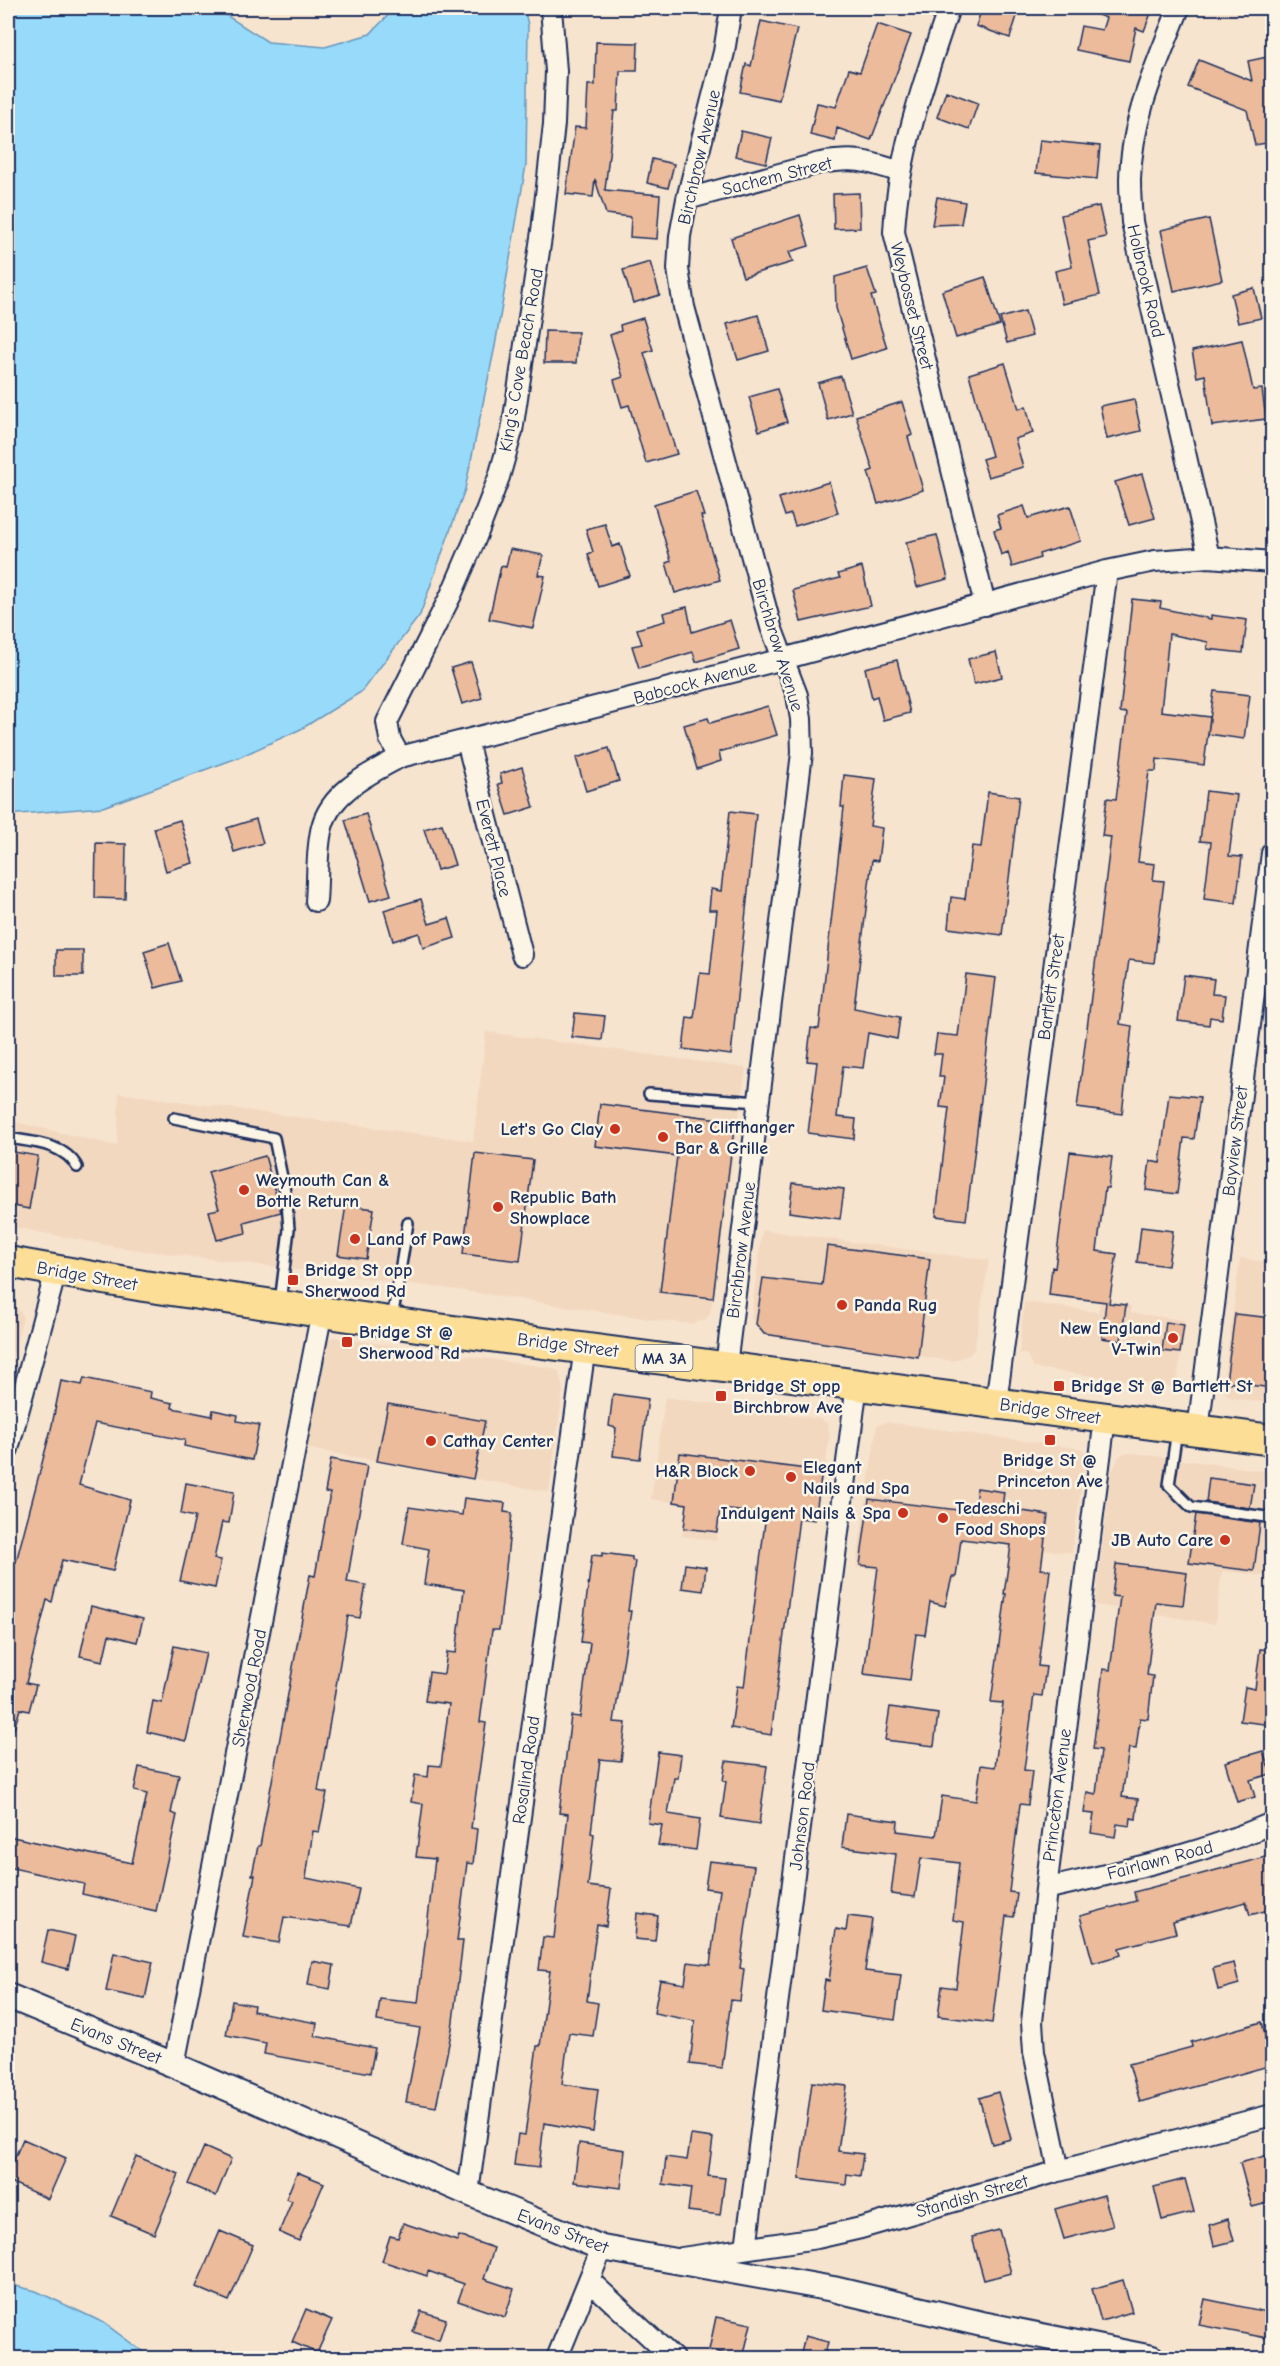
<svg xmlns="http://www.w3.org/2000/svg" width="1280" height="2366" font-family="'Comic Neue',sans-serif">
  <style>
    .built { fill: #f3d8c0 }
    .water { fill: #98dafa; stroke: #6696bc; stroke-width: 1.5 }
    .building { fill: #ebbb9c; stroke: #1b2f5e; stroke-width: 1.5 }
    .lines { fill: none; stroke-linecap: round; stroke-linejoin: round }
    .service-casing { stroke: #1b2f5e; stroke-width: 14 }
    .minor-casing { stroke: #1b2f5e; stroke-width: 24 }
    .tertiary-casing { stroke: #1b2f5e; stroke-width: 28 }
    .primary-casing { stroke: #1b2f5e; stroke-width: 34 }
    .service { stroke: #fcf5e5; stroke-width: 9 }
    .minor { stroke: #fcf5e5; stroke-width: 20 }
    .tertiary { stroke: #fcf5e5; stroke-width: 24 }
    .primary { stroke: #fcde96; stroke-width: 30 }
    .poi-dot { fill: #c8321e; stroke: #fcf5e5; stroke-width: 2 }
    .labels { text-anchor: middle; stroke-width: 5; stroke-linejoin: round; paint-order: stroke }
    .shield { fill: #fcf5e5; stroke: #5e6a86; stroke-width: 1.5 }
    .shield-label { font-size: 16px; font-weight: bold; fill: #1b2f5e }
    .street-label { font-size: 18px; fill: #1b2f5e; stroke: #fcf5e5 }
    .poi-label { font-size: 18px; font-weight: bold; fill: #1b2f5e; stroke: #fcf5e5; text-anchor: start }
  </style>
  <rect width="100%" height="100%" fill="#f7e4cf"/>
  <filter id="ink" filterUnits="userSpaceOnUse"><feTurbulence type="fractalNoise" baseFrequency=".0167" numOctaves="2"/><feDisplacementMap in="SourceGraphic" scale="12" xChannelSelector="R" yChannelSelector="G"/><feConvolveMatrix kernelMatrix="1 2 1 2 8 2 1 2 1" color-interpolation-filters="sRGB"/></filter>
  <g filter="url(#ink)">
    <!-- built -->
    <path class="built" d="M486 1032 746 1068 713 1298 710 1314 706 1319 692 1324 655 1320 458 1290 115 1247 8 1226V1120L117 1146 119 1093 473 1141Z
      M762 1230 989 1260 974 1350 969 1355 952 1361 764 1334 751 1318Z
      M1240 1258 1272 1263V1404L1231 1398 1225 1392 1223 1386Z
      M1100 1301 1131 1306V1313L1185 1320 1177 1384 1172 1387 1034 1368 1027 1355 1019 1353 1024 1302 1098 1312Z
      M8 1303 15 1305 23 1316 8 1376Z
      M333 1337 552 1368 559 1371 563 1390 549 1492 304 1448 325 1342Z
      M665 1397 821 1419 827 1423 830 1433 825 1471 821 1472 815 1520 720 1509 716 1541 682 1536 686 1504 651 1499Z
      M887 1422 1083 1449 1086 1452 1072 1553 961 1539 956 1581 856 1567 877 1425Z
      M1134 1453 1272 1472V1577L1222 1571 1215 1624 1095 1605 1111 1474 1119 1456 1123 1454Z"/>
    <!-- water -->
    <path class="water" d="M8 8H215L268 42 325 47 370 34 395 8H524L528 25 526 165 495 346 465 489 420 615 361 692 301 729 240 757 103 807 8 815Z
      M8 2284 36 2291 104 2323 151 2358H8Z"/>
    <!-- building -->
    <path class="building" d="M982 8H1003L1018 13 1010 38 976 26Z
      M1086 8H1153L1144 31 1136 28 1129 61 1076 50 1081 26 1102 30 1106 18 1085 10Z
      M761 21 797 29 779 100 740 92 746 64 751 66Z
      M877 24 911 35 871 140 837 128 835 141 810 135 817 103 836 107 849 69 860 72Z
      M596 42 638 43 637 71H620L618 111H614L605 190 660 195 657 239 630 237 631 217 606 214 595 179 593 197 566 194 575 127 586 128 588 85H595Z
      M1272 56V142L1255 145 1247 110 1188 87 1199 60 1252 81 1248 61Z
      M946 91 978 103 969 129 937 117Z
      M741 131 772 138 766 163 735 156Z
      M1040 140 1100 146 1097 179 1036 173Z
      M652 159 674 164 668 188 647 183Z
      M859 193 860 228 834 229 833 194Z
      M937 197 965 202 961 224 932 225Z
      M1099 206 1106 237 1088 241 1100 295 1062 304 1055 271 1072 267 1061 215Z
      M800 215 809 246 789 252 793 262 743 277 731 238Z
      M1209 219 1222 280 1174 291 1161 230Z
      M650 262 660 295 633 303 623 270Z
      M867 268 876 295 871 296 887 348 851 359 836 308 835 277Z
      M985 277 1000 325 956 338 942 291Z
      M1254 288 1261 318 1238 323 1231 294Z
      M1025 311 1032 336 1007 343 1000 318Z
      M758 315 769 351 738 360 727 324Z
      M643 318 653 350 644 353 677 454 646 463 629 405 622 407 614 380 623 377 610 335 621 331 620 325Z
      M545 331 578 332 576 363H544Z
      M1242 340 1253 390 1262 389 1266 419 1212 426 1205 375 1197 377 1192 351Z
      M1005 363 1019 409 1026 406 1033 433 1015 439 1023 467 988 477 982 459 992 456 969 374Z
      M841 376 852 413 828 420 818 383Z
      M777 389 787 422 759 431 749 397Z
      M1134 399 1141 431 1107 439 1100 406Z
      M902 402 912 435 908 437 923 490 878 504 868 472 873 470 856 416Z
      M1142 474 1155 518 1129 525 1115 482Z
      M829 482 838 513 795 526 791 514 785 516 779 498Z
      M696 491 704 516H701L720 580 675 593 666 563 671 561 654 504Z
      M1024 506 1028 518 1070 506 1081 541 1039 554 1040 558 1012 567 1008 552 1001 555 994 530 1001 528 997 515Z
      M605 524 612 547 620 544 630 576 598 586 588 554 593 552 586 529Z
      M937 535 948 579 917 587 906 542Z
      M510 549 543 555 538 575 545 576 533 628 489 619 501 566 506 567Z
      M862 567 871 606 801 622 793 590 840 578 838 574Z
      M1132 599 1161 602 1160 608 1211 619V615L1247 620 1243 653 1207 649 1208 642 1169 634 1161 711 1210 717 1204 765 1157 759 1156 771H1149L1138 862 1155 864 1153 880 1164 881 1154 963 1129 960 1120 1024 1132 1026 1122 1114 1077 1108 1111 837 1102 836 1107 798 1116 799 1127 713 1120 712Z
      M687 607 692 632 730 620 739 649 696 662 693 652 639 668 632 646 642 644 637 629 665 621 663 613Z
      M996 652 1002 677 974 684 968 659Z
      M897 660 910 713 883 720 877 696 872 698 865 668Z
      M471 662 482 698 462 704 451 668Z
      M1214 691 1250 695 1244 739 1208 734Z
      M768 706 777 735 719 752 721 761 697 769 684 725 708 718 710 723Z
      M609 748 619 781 586 791 576 758Z
      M522 767 534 807 508 815 498 784 502 783 500 774Z
      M844 775 876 779 870 826 882 828 878 861 872 860 854 1008 900 1017 897 1039 868 1033 863 1068 843 1066 837 1117 856 1119 854 1139 808 1133 817 1062 807 1061 811 1028 819 1029 844 807H841Z
      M1206 791 1237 795 1229 856 1242 857 1236 903 1204 899 1211 842 1200 841Z
      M988 792 1019 797 1002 935 948 928 951 897 965 899 972 846 981 847Z
      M730 811 756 814 731 1055 683 1049 687 1017 694 1018 700 973 710 974 717 910H709L711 889 721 891Z
      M366 814 391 895 370 901 345 820Z
      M256 819 263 843 234 852 227 828Z
      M180 820 193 863 166 871 154 828Z
      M442 824 455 865 437 870 424 829Z
      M96 843 126 844 125 899 95 898Z
      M421 899 429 924 449 918 455 938 423 948 419 933 393 941 384 910Z
      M169 943 181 981 155 988 144 951Z
      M56 950H83V976H56Z
      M966 974 996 978 966 1220 936 1216 949 1108 940 1107 944 1077H939L942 1054H934L937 1034 958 1036Z
      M1184 975 1214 979 1212 994 1225 995 1222 1019 1210 1017 1209 1025 1178 1021Z
      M575 1013 605 1016 602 1040 572 1037Z
      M1169 1094 1200 1097 1194 1139 1184 1138 1177 1194 1146 1190 1150 1161 1160 1163Z
      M600 1104 735 1121 713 1298 660 1292 677 1156 595 1146Z
      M8 1151 38 1156 29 1209 8 1205Z
      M1070 1152 1112 1157 1108 1188H1105L1097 1251 1117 1254 1109 1303 1126 1305 1121 1341 1102 1338 1106 1302 1049 1295 1052 1267 1055 1268Z
      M475 1153 533 1160 520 1261 463 1254Z
      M265 1156 281 1212 244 1222 246 1233 217 1240 209 1211 219 1209 208 1172Z
      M793 1183 844 1189 840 1219 789 1212Z
      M346 1205 374 1209 366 1259 338 1255Z
      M1141 1227 1173 1231 1168 1266 1137 1262Z
      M827 1246 930 1259 918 1357 764 1334 756 1324 763 1278 822 1285Z
      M1235 1314 1272 1318V1388L1226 1382Z
      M1166 1322 1184 1325 1180 1353 1162 1351Z
      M84 1378 151 1392 150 1398 173 1403 172 1408 212 1416 213 1410 238 1415 237 1421 259 1425 252 1460 184 1446 185 1440 95 1423 79 1485 130 1500 113 1571 62 1560 52 1602 47 1600 26 1683 36 1685 29 1711 20 1709 14 1729 8 1728V1585L14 1561 16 1562 31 1505 52 1425 61 1381 82 1385Z
      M613 1394 648 1399 640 1459 613 1456 616 1428 609 1426Z
      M388 1404 485 1421 473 1479 377 1461Z
      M680 1453 822 1471 815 1520 799 1518 771 1735 731 1728 737 1686 744 1687 766 1514 720 1509 717 1532 684 1528 687 1504 674 1502Z
      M331 1459 367 1466 347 1582 366 1585 360 1618 348 1616 318 1791 327 1793 319 1832 313 1831 306 1878 359 1889 351 1926 284 1917 279 1943 243 1937 255 1875H252L258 1846H260L310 1575 315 1576 330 1493 325 1492Z
      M1209 1478 1254 1484 1250 1508 1206 1502Z
      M186 1483 234 1492 229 1523 222 1522 214 1559 221 1560 215 1588 180 1581 195 1517 181 1514Z
      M977 1488 1004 1492 1002 1508 1048 1515 1041 1569 1050 1570 1038 1666 1046 1667 1042 1696 1034 1695 1024 1770 1032 1771 1028 1805 1020 1804 1009 1892 1017 1893 1014 1917 1006 1916 992 2023 938 2016 942 1986 956 1988 964 1922 953 1920 959 1863 921 1858 915 1897 891 1894 896 1854 842 1847 846 1814 898 1821 897 1831 936 1836 942 1796 976 1801 981 1765 995 1767 1003 1703 991 1702 1006 1594H1004L1011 1545 961 1539 956 1577H952L945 1606 930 1602 925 1635 916 1634 910 1680 864 1674 878 1567 860 1565 869 1499 974 1512Z
      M464 1498 505 1503 504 1512 512 1513 499 1630H492L480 1722 486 1723 471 1828 477 1829 473 1864 467 1863 457 1941H463L452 2029 436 2107 406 2102 420 2028 377 2021 380 1999 418 2003 435 1859 416 1857 423 1804 411 1802 415 1775 428 1777 429 1765 441 1766 449 1704 425 1701 429 1672 444 1674 447 1652 456 1653 464 1590 424 1584 429 1549 403 1544 409 1507 462 1515Z
      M1196 1514 1260 1523 1254 1571 1189 1563Z
      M602 1553 632 1557V1560L635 1561 628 1611H631L614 1722 626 1723 621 1761 600 1759 591 1833 594 1834 588 1886 611 1889 606 1926 597 1924 587 2001 598 2003 593 2036 569 2033 562 2084 598 2089 593 2132 544 2123 539 2168 514 2165 518 2134 525 2135 537 2046H540L550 1971 539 1970 543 1937 554 1938 568 1814 559 1813 571 1716 580 1717 590 1643 581 1642 592 1555 602 1556Z
      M685 1564 706 1567 703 1591 682 1588Z
      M1116 1564 1187 1573 1183 1605 1156 1602 1147 1675 1153 1676 1148 1719 1140 1718 1136 1749 1129 1748 1122 1797 1138 1799 1136 1819 1131 1818 1130 1826 1117 1824 1115 1837 1091 1833 1094 1814 1084 1813 1087 1792 1096 1794 1101 1750 1093 1749 1103 1669 1110 1670 1120 1597 1112 1596Z
      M91 1606 143 1619 137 1642 109 1635 103 1661 80 1656Z
      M174 1646 206 1653 186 1741 147 1732 153 1701 162 1703Z
      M1260 1649 1272 1650V1725L1240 1721 1245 1687 1255 1689Z
      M890 1707 938 1714 934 1746 885 1740Z
      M1263 1751 1271 1774 1250 1780 1255 1797 1237 1802 1225 1762Z
      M658 1752 681 1755 678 1778H674L668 1814 700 1819 696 1850 658 1845 662 1825 648 1823Z
      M726 1761 767 1766 759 1824 721 1818 726 1781H723Z
      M139 1767 179 1775 171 1813 177 1815 156 1911 82 1894 84 1884 8 1867V1836L132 1863 147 1794 134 1791Z
      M1269 1856 1272 1871V1909L1250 1915 1246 1902 1173 1922 1176 1933 1119 1948 1121 1955 1093 1963 1080 1916 1136 1901 1134 1892Z
      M709 1861 754 1866 740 1968 744 1969 740 2001 731 2000 722 2068 690 2064 695 2021 654 2013 660 1980 685 1984 688 1962 710 1965 720 1890 705 1888Z
      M637 1913 658 1916 655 1941 635 1939Z
      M848 1916 872 1919 865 1971 901 1975 895 2020 821 2010 825 1980 829 1981 836 1929 846 1931Z
      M48 1930 75 1936 68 1969 41 1962Z
      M114 1953 153 1962 145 1999 106 1991Z
      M312 1961 334 1965 330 1989 308 1985Z
      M1234 1963 1239 1984 1218 1990 1213 1968Z
      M232 2001 254 2005 253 2011 317 2023 315 2036 375 2048 370 2073 264 2054 266 2043 226 2035Z
      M1262 2022 1272 2065 1140 2102 1129 2064 1192 2047 1191 2042Z
      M812 2082 847 2086 838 2151 863 2154 860 2176 847 2174 846 2185 799 2179Z
      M998 2092 1011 2139 992 2144 979 2098Z
      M691 2135 713 2138 708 2176 725 2178 720 2215 688 2211 691 2188 663 2184 666 2157 687 2160Z
      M23 2139 66 2158 48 2199 8 2181V2173Z
      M579 2143 625 2150 621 2188 574 2182Z
      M204 2147 231 2159 216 2196 188 2184Z
      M136 2156 179 2174 154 2234 111 2216Z
      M1265 2156 1272 2183V2202L1252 2207 1240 2163Z
      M297 2172 324 2183 299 2241 279 2232 292 2201 286 2199Z
      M1185 2179 1194 2212 1162 2220 1154 2187Z
      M1104 2195 1113 2226 1064 2239 1055 2209Z
      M1228 2219 1234 2241 1214 2246 1209 2225Z
      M403 2223 457 2241 459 2236 494 2248 484 2279 514 2289 505 2317 458 2301 464 2284 428 2271 427 2276 382 2261 390 2236 398 2238Z
      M999 2230 1011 2273 984 2280 972 2237Z
      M220 2231 253 2245 229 2301 196 2287Z
      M1123 2280 1132 2312 1101 2321 1092 2289Z
      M1205 2299 1272 2313V2339L1199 2325Z
      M306 2309 332 2320 317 2353 292 2342Z
      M421 2311 446 2319 439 2340 413 2332Z
      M716 2317 751 2324 743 2358 709 2350Z
      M805 2336 828 2342 824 2358H800Z"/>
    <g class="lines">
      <!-- service casing -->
      <g class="service-casing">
        <path id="service" d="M649 1094 759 1102
          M174 1118 274 1138 287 1202 289 1229 280 1303
          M8 1138C31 1142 64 1143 77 1167
          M392 1319 408 1223
          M1177 1430 1169 1485 1191 1507 1267 1517 1272 1515"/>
      </g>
      <!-- minor casing -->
      <g class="minor-casing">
        <path id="minor" d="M949 8C924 81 898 154 894 232L985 605
          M1179 8C1157 63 1131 119 1130 180 1130 194 1131 208 1132 222L1209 557
          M687 199 820 163C857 157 866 161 901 172
          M467 741 522 955
          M400 757 390 739 387 722 451 595 476 537 499 477 512 431 542 231 554 124 556 71 551 8
          M316 901C318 877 316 850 322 827 331 791 371 773 400 757L783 659 1107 571 1155 561 1209 557 1272 562
          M726 1366 802 753 801 719 797 695 771 627 684 307 678 269 680 236 687 199 724 52 731 8
          M996 1403 1107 571
          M1198 1430 1272 853
          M8 1449 56 1271
          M1046 1889C1122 1871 1200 1855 1272 1823
          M174 2065 322 1311
          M1059 2171 1034 2052 1032 2022 1046 1889 1105 1418
          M468 2193 585 1347
          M746 2248 857 1384
          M682 2258 817 2238 861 2228 1059 2171 1272 2115
          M589 2280 673 2358
          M557 2358 602 2248"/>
      </g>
      <!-- tertiary casing -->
      <g class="tertiary-casing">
        <path id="tertiary" d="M8 1996 174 2065 468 2193 602 2248 833 2289 982 2324 1152 2358"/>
      </g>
      <!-- primary casing -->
      <g class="primary-casing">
        <path id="primary" d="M8 1262 144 1286 438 1329 1272 1440"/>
      </g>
      <!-- service -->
      <use href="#service" class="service"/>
      <!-- minor -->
      <use href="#minor" class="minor"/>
      <!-- tertiary -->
      <use href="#tertiary" class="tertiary"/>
      <!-- primary -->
      <use href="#primary" class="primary"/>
    </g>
  </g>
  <!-- markers -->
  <g class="poi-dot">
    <circle cx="615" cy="1129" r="6"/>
    <circle cx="663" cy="1137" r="6"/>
    <circle cx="244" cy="1190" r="6"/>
    <circle cx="498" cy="1207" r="6"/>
    <circle cx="355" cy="1239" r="6"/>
    <rect x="287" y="1274" width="12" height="12" rx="3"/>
    <circle cx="842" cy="1305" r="6"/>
    <circle cx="1173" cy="1338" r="6"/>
    <rect x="341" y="1336" width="12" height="12" rx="3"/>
    <rect x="1053" y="1380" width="12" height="12" rx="3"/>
    <rect x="715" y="1390" width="12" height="12" rx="3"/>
    <rect x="1044" y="1434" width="12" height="12" rx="3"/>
    <circle cx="431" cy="1441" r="6"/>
    <circle cx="750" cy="1471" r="6"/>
    <circle cx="791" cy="1477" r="6"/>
    <circle cx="903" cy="1513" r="6"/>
    <circle cx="943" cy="1518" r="6"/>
    <circle cx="1225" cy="1540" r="6"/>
  </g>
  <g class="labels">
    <!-- shield labels -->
    <rect class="shield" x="635.5" y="1345" width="57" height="26" rx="4.5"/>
    <g class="shield-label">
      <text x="664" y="1364">MA 3A</text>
    </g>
    <!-- street labels -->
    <g class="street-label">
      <text transform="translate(699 157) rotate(-77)" y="6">Birchbrow Avenue</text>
      <text transform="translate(777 176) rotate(-14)" y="6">Sachem Street</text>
      <text transform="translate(1146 281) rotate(77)" y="6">Holbrook Road</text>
      <text transform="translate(912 306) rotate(76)" y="6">Weybosset Street</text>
      <text transform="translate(521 360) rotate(-80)" y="6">King's Cove Beach Road</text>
      <text transform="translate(778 645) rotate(73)" y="6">Birchbrow Avenue</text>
      <text transform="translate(695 682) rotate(-15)" y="6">Babcock Avenue</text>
      <text transform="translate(494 848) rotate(76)" y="6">Everett Place</text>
      <text transform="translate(1051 987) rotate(-82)" y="6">Bartlett Street</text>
      <text transform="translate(1235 1141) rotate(-83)" y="6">Bayview Street</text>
      <text transform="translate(741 1250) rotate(-83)" y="6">Birchbrow Avenue</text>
      <text transform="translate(87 1276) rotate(10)" y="6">Bridge Street</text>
      <text transform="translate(568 1345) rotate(7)" y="6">Bridge Street</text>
      <text transform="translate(1050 1411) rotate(8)" y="6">Bridge Street</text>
      <text transform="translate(249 1688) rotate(-79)" y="6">Sherwood Road</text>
      <text transform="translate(526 1770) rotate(-82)" y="6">Rosalind Road</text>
      <text transform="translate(1057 1795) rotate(-83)" y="6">Princeton Avenue</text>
      <text transform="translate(802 1816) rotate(-83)" y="6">Johnson Road</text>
      <text transform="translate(1160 1860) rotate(-15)" y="6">Fairlawn Road</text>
      <text transform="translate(116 2041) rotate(22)" y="6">Evans Street</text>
      <text transform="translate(972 2196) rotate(-16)" y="6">Standish Street</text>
      <text transform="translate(563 2231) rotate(21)" y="6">Evans Street</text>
    </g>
    <!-- poi labels -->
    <g class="poi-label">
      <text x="675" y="1133">The Cliffhanger<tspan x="675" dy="21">Bar &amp; Grille</tspan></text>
      <text x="603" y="1135" text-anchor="end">Let's Go Clay</text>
      <text x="256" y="1186">Weymouth Can &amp;<tspan x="256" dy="21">Bottle Return</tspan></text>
      <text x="510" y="1203">Republic Bath<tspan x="510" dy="21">Showplace</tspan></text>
      <text x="367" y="1245">Land of Paws</text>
      <text x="305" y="1276">Bridge St opp<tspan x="305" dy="21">Sherwood Rd</tspan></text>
      <text x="854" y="1311">Panda Rug</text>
      <text x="1161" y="1334" text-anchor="end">New England<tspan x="1161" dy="21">V-Twin</tspan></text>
      <text x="359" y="1338">Bridge St @<tspan x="359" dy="21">Sherwood Rd</tspan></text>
      <text x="733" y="1392">Bridge St opp<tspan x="733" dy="21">Birchbrow Ave</tspan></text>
      <text x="1071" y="1392">Bridge St @ Bartlett St</text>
      <text x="443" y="1447">Cathay Center</text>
      <text x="1050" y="1466" text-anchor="middle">Bridge St @<tspan x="1050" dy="21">Princeton Ave</tspan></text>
      <text x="803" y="1473">Elegant<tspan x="803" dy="21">Nails and Spa</tspan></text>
      <text x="738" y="1477" text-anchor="end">H&amp;R Block</text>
      <text x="955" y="1514">Tedeschi<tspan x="955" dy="21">Food Shops</tspan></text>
      <text x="891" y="1519" text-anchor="end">Indulgent Nails &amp; Spa</text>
      <text x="1213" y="1546" text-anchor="end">JB Auto Care</text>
    </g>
  </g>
  <!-- margin -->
  <rect width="1280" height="2366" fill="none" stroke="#fcf5e5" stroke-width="30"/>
  <rect x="15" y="15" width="1250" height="2336" fill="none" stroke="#1b2f5e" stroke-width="2" filter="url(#ink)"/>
</svg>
